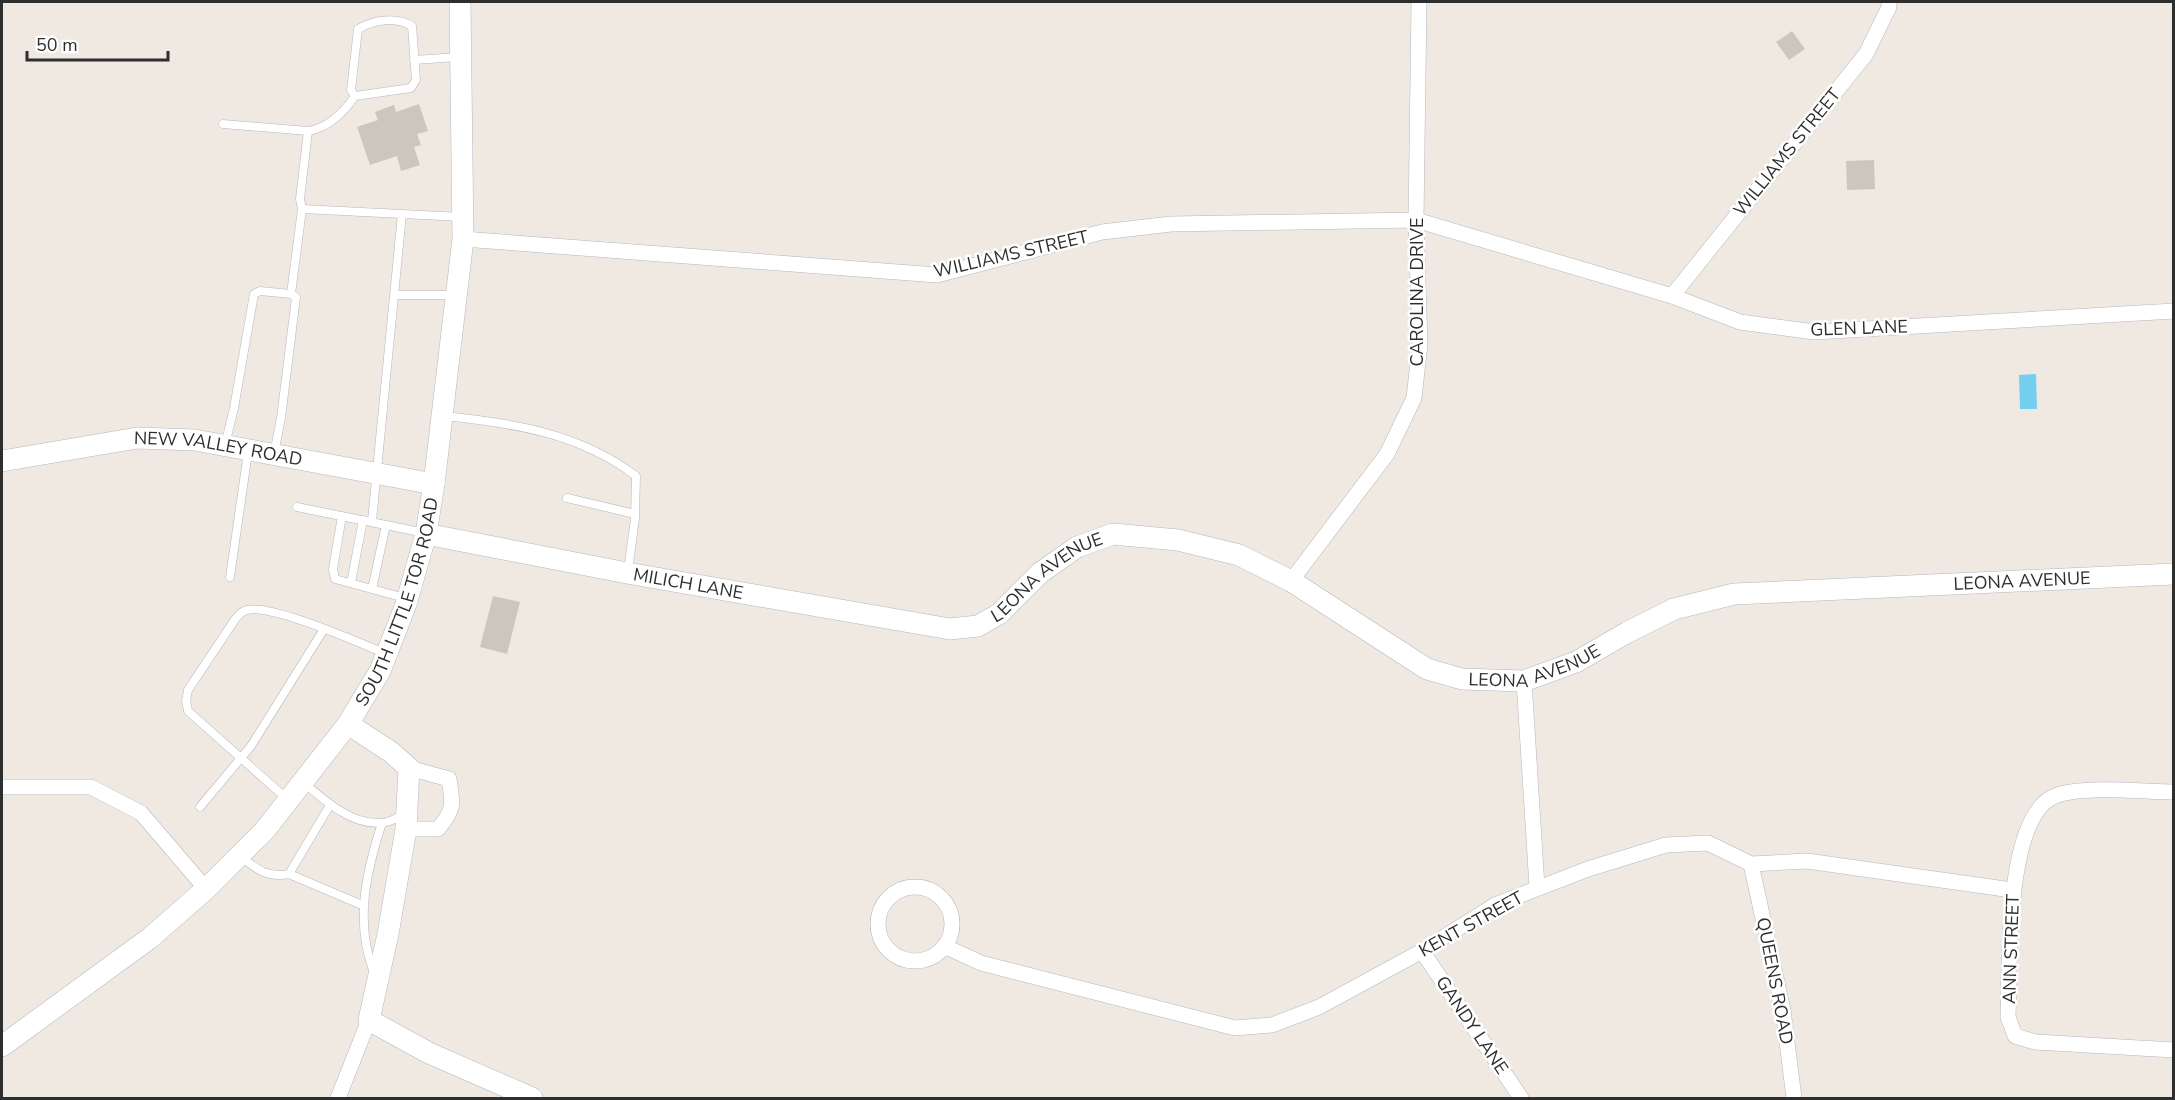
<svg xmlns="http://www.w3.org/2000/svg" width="2175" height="1100" font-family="'Nunito Sans',sans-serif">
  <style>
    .water { fill: #75cff0 }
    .building { fill: #cbc7bf }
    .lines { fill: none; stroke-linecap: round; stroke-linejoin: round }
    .lane-casing { stroke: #b4b7c1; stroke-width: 9 }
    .street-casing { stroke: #b4b7c1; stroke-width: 16 }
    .secondary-casing { stroke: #b4b7c1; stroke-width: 22 }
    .lane { stroke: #fff; stroke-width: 8 }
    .street { stroke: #fff; stroke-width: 15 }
    .secondary { stroke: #fff; stroke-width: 21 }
    .labels { text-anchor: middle; stroke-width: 5; stroke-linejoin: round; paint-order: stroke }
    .street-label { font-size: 18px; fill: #2e2e2e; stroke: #fff }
  </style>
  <rect width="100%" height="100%" fill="#efe9e1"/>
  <!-- water -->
  <path class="water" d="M2036 374 2037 409H2020L2019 375Z"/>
  <!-- building -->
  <path class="building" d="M1792 31 1805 49 1789 60 1776 42Z
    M419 104 428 131 417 134 421 145 414 147 420 165 401 171 397 156 370 165 357 127 378 120 375 112 394 105 396 112Z
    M1874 160 1875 189 1847 190 1846 161Z
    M493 596 520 602 507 654 480 647Z"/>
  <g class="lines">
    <!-- lane casing -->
    <g class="lane-casing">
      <path id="lane" d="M414 60 458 57
        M223 124 308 131C328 128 344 112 355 96L411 88 416 80 412 26C396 16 373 20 358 29L351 90 355 96
        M308 131 300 199 302 209 462 217
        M395 295H456
        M444 416C513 423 579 433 636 476L635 518 628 571
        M225 445 234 408 254 294 260 291 291 294
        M274 454 281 418 296 297 291 294 302 209
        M567 498 635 514
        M297 507 425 533
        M342 516 333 569 335 579 405 598
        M372 521 402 214
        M230 577 248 452
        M351 583 363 520
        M372 589 386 525
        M303 782C324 800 351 825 381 823 388 823 397 818 403 815
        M287 799 188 711 186 701 188 690 236 618C239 615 242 611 247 610 273 604 359 643 387 654
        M200 807 251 746 324 629
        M242 857C257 870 268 878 289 874L330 805
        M289 874 362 905
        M373 970C355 921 366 872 382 823"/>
    </g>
    <!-- street casing -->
    <g class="street-casing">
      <path id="street" d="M463 239 937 275 1102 232 1171 224 1416 220 1672 296 1740 322 1815 332 2174 311
        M1672 296 1866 54 1889 7V2
        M1291 581 1387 454 1414 398 1420 344 1416 220 1419 2
        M1524 681 1537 887
        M2 787H91L141 813 206 889
        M2174 792C2144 792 2080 785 2055 796 2004 816 2010 970 2008 1017L2015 1036 2035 1042 2174 1050
        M406 829H438C455 809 453 804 449 779L409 768
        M1751 864 1783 1010 1794 1098
        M878 924a37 37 0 1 1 74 0a37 37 0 1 1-74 0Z
        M944 946 981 963 1235 1028 1272 1025 1319 1007 1422 951 1495 905 1588 869 1666 845 1708 843 1751 864 1807 861 2012 890
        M1422 951 1521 1098
        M338 1098 369 1020"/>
    </g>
    <!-- secondary casing -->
    <g class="secondary-casing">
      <g id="secondary">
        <path id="s1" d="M2 461 137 438 195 440 434 484"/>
        <path id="s2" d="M426 534 627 573 950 629 978 626 999 614 1040 573 1077 547 1113 534 1178 540 1239 555 1291 581 1427 669 1462 679 1524 681 1576 662 1628 632 1674 609 1734 594 2174 574"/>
        <path d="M348 724 391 752 409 768 406 829 388 934 369 1020 429 1053 532 1098"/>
        <path id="s3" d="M2 1046 150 938 206 889 265 830 348 724 380 671 406 604 426 534 434 484 463 239 460 2"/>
      </g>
    </g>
    <!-- lane -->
    <use href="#lane" class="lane"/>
    <!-- street -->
    <use href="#street" class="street"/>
    <!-- secondary -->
    <use href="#secondary" class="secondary"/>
  </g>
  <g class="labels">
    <!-- street labels -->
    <g class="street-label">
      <text transform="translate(1787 152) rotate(-51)" y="6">WILLIAMS STREET</text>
      <text transform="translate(1011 254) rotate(-13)" y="6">WILLIAMS STREET</text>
      <text transform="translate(1417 292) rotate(-90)" y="6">CAROLINA DRIVE</text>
      <text transform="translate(1859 328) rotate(-2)" y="6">GLEN LANE</text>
      <text dy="6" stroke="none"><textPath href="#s1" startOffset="219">NEW VALLEY ROAD</textPath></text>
      <text dy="6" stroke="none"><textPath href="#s2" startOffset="646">LEONA AVENUE</textPath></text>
      <text dy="6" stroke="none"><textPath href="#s2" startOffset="1690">LEONA AVENUE</textPath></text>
      <text dy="6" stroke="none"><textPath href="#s2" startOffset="267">MILICH LANE</textPath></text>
      <text dy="6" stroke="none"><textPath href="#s3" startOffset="609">SOUTH LITTLE TOR ROAD</textPath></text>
      <text dy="6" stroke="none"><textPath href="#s2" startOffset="1186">LEONA AVENUE</textPath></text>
      <text transform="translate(1471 924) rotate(-29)" y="6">KENT STREET</text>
      <text transform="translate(2011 949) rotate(-88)" y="6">ANN STREET</text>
      <text transform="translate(1775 981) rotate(79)" y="6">QUEENS ROAD</text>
      <text transform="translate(1472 1025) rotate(56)" y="6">GANDY LANE</text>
    </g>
  </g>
  <!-- border -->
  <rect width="2175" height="1100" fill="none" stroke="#2e2e2e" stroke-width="6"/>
  <!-- scale -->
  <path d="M27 51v9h141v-9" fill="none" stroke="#2e2e2e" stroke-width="3"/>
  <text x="36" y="51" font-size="18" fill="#2e2e2e" stroke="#ffffff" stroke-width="4.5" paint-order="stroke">50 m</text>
</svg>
